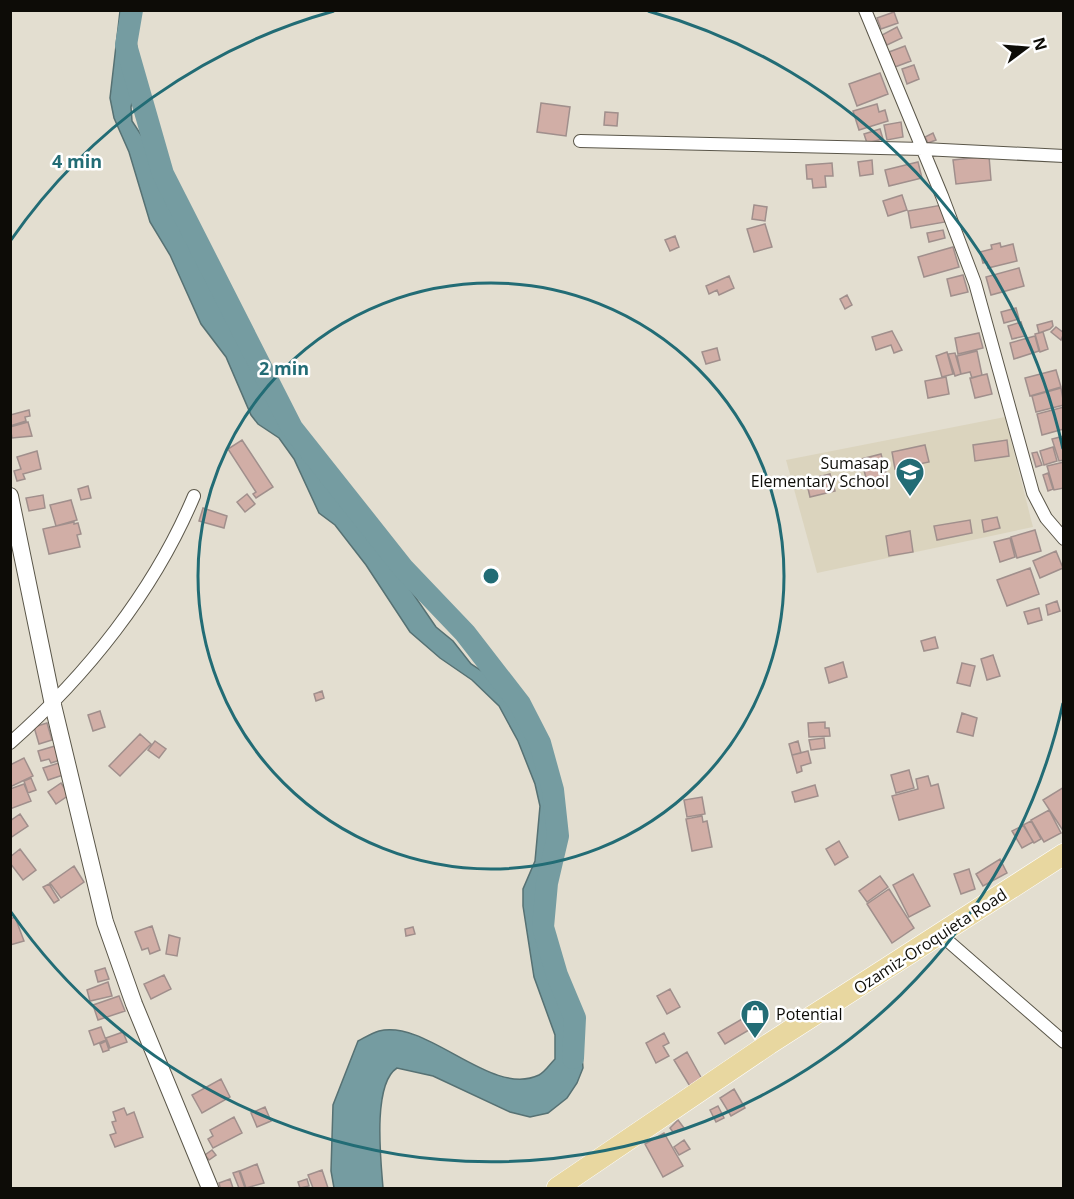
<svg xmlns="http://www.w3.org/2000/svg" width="1074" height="1199" font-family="'Open Sans',sans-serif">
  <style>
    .built { fill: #dbd4be }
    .water { fill: #759ca1; stroke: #567173; stroke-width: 1.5 }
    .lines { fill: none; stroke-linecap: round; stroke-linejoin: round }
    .river { stroke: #759ca1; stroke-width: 22 }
    .building { fill: #d1aea6; stroke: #a08f8c; stroke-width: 1.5 }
    .minor-casing { stroke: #5a5649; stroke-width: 14 }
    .tertiary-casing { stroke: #5a5649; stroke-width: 18 }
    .trunk-casing { stroke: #fff; stroke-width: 22 }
    .minor { stroke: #fff; stroke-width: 12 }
    .tertiary { stroke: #fff; stroke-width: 16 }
    .trunk { stroke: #e8d7a0; stroke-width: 21 }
    .ring { fill: none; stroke: #226c75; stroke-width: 3 }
    .labels { text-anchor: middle; stroke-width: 5; stroke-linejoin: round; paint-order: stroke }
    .poi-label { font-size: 16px; fill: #0d0c07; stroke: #fff; text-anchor: end }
    .street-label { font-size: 16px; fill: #0d0c07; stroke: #fff }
    .centre { fill: #226c75; stroke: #fff; stroke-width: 3 }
    .ring-label { font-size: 18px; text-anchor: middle; font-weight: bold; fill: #226c75; stroke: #fff; stroke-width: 5; stroke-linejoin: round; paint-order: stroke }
  </style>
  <rect width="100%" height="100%" fill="#e3ded0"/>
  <!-- built -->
  <path class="built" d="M1005 417 1033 527 817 573 786 460Z"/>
  <!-- water -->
  <path class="water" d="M120 11H141L136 40 140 71 131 107 132 121 149 147 176 216 206 280 299 444 372 534 436 627 453 641 471 664 485 673 515 705 532 738 546 779 551 832 548 862 538 897 537 923 556 984 581 1042 583 1068 577 1083 567 1098 548 1113 530 1117 510 1112 433 1076 397 1068C372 1084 381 1162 383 1188H334L331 1171 333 1105 358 1041C364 1038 372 1033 379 1031 428 1019 491 1098 539 1075 545 1072 550 1064 555 1059V1035L534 977 523 906V889L535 861 540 806 535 784 518 741 499 706 472 680 440 658 410 632 366 565 335 525 319 513 294 459 279 438 258 424 251 415 226 357 201 324 170 255 150 222 129 152 114 118 110 98Z"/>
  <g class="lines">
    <!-- river -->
    <path class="river" d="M132 10 126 45 163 174 292 428 403 568 465 633 520 704 540 743 553 790 558 836 547 883 543 927 557 975 575 1018 573 1058"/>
  </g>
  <!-- building -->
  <path class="building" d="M894 12 898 23 881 29 877 18Z
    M897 27 902 38 887 45 882 35Z
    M905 46 911 61 895 67 889 52Z
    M914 65 919 79 907 84 902 69Z
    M880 73 888 94 857 106 849 84Z
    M541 103 570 107 566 136 537 132Z
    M877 104 879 112 885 110 888 121 859 130 853 111Z
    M605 112 618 113 617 126 604 125Z
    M901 122 903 137 887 140 884 125Z
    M880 129 883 139 867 143 864 134Z
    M933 133 936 140 928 143 925 137Z
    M989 156 991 180 956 184 953 160Z
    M872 160 873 174 860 176 858 162Z
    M918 162 922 178 889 186 885 170Z
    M832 163 833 176H825L826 187 813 188 812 179H807L806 165Z
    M902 195 907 210 888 216 883 201Z
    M754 205 767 207 765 221 752 219Z
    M942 205 945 222 911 228 908 211Z
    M765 224 772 247 754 252 747 229Z
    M943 230 945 238 929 242 927 233Z
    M675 236 679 247 670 251 665 240Z
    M1000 243 1001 247 1013 244 1017 261 988 268 987 262 983 263 980 252 992 249 991 245Z
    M953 247 959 267 924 277 918 257Z
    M1019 268 1024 286 991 295 986 277Z
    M963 275 968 292 951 296 947 279Z
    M729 276 734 288 719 295 717 290 709 294 706 286Z
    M847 295 852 305 845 309 840 299Z
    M1016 308 1019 319 1004 323 1001 312Z
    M1052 321 1053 326 1050 329 1039 333 1037 325Z
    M1021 322 1025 336 1012 339 1008 326Z
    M1056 327 1064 333 1061 340 1051 332Z
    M892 331 902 350 894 353 891 345 876 350 872 337Z
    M1043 332 1048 349 1040 352 1035 334Z
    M979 333 983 348 958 354 955 338Z
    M1035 336 1039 351 1014 359 1010 343Z
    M717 348 720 360 706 364 702 352Z
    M977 351 982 375 972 378 970 372 961 374 957 356Z
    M947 352 953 374 942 377 936 356Z
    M955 353 961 374 955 376 948 354Z
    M1056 370 1061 387 1030 396 1025 378Z
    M987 374 992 394 975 398 970 378Z
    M946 377 949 394 928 398 925 381Z
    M1061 388 1064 405 1036 412 1032 396Z
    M1064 407V429L1042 435 1037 414Z
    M29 410 30 416 25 417 26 421 10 426V415Z
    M28 422 32 436 12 438 10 427Z
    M1064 436V460L1059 461 1052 439Z
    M242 440 273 487 256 498 253 494 256 492 228 449Z
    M1007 440 1009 456 975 461 973 445Z
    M925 445 929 462 895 469 892 452Z
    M1053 447 1057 461 1044 465 1040 451Z
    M37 451 41 469 23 474 25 479 17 481 14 471 21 469 17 457Z
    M1037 452 1042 465 1036 467 1032 453Z
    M881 454 889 484 869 489 861 459Z
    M1064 462V488L1054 490 1047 466Z
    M1048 473 1053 489 1048 491 1043 475Z
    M830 474 835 491 810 497 806 480Z
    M88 486 91 498 81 500 78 489Z
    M247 494 255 504 245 512 237 502Z
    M43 495 45 508 29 511 26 498Z
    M71 500 77 520 56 526 50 505Z
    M203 508 227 516 224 528 199 521Z
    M997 517 1000 528 984 532 982 520Z
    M970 520 972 533 937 540 934 526Z
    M74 522V524L78 523 81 534 77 535 80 547 49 554 43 529Z
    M1035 530 1041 551 1017 558 1011 537Z
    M910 531 913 552 889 556 886 536Z
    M1010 538 1015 557 1000 562 994 542Z
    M1056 551 1063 568 1040 578 1033 561Z
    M1030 568 1039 594 1007 606 997 580Z
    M1057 601 1060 611 1048 615 1046 605Z
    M1039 608 1042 620 1028 624 1024 612Z
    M935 637 938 648 924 651 921 641Z
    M993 655 1000 676 987 680 981 659Z
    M843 662 847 677 829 683 825 668Z
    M962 663 975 666 970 686 957 683Z
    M322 691 324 698 316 701 314 694Z
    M100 711 105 727 93 731 88 715Z
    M962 713 977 718 973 736 957 732Z
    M825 722V728H829L830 736 809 737 808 723Z
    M47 723 52 740 39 744 34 727Z
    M140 734 151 744 120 776 109 766Z
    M824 738 825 748 811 750 809 740Z
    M155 741 166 749 159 758 148 750Z
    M798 741 801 753 792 755 789 744Z
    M55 746 60 760 51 763 49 759 41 761 38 751Z
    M808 751 811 763 801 766 802 771 797 773 792 755Z
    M24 758 33 776 10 787V765Z
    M62 762 66 774 48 780 43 768Z
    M909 770 914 788 896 793 891 775Z
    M928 776 931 786 938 784 944 808 899 820 892 796 918 789 916 779Z
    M31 778 36 790 28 793 24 781Z
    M61 783 69 795 56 804 48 792Z
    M24 784 31 801 10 809V789Z
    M815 785 818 796 795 802 792 792Z
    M1064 787V828L1062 829 1043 800Z
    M702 797 705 814 687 817 684 800Z
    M1049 810 1061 833 1044 842 1031 820Z
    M20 814 28 826 10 838V821Z
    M702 816 703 822 707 821 712 847 692 851 686 819Z
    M1031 821 1041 839 1034 843 1023 825Z
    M1024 825 1033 842 1022 848 1012 831Z
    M839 841 848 857 835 865 826 849Z
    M20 849 36 870 23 880 10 863V857Z
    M1000 859 1007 873 983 886 976 874Z
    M74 866 84 882 61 898 50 883Z
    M969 869 975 889 961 894 954 874Z
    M913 874 930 906 909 917 893 885Z
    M880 876 888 887 867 902 859 891Z
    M49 884 59 900 54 903 43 887Z
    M889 889 914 928 892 943 867 904Z
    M15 917 24 941 10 945V919Z
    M152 926 160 950 150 954 148 948 142 950 135 932Z
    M413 927 415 934 406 936 405 929Z
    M169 935 180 938 177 956 166 954Z
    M105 968 109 979 98 982 95 971Z
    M164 975 171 989 151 999 144 984Z
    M108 982 112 996 90 1001 87 990Z
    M670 989 680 1007 667 1014 657 996Z
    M119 996 125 1011 98 1020 93 1005Z
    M742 1019 749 1030 725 1044 718 1033Z
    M101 1027 106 1040 94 1045 89 1031Z
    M123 1032 127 1042 110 1048 106 1038Z
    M664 1033 669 1043 663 1046 669 1056 656 1063 646 1043Z
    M106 1041 109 1050 103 1052 100 1044Z
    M687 1052 703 1081 691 1088 674 1060Z
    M221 1079 230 1097 202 1113 192 1095Z
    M734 1089 745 1108 731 1116 720 1098Z
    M718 1106 724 1118 716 1122 710 1110Z
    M265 1107 271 1121 257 1127 251 1113Z
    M124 1108 127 1115 134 1112 143 1137 115 1147 110 1135 116 1133 112 1122 116 1121 113 1112Z
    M234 1117 242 1133 213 1148 208 1139 213 1136 210 1130Z
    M678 1120 684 1128 673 1132 670 1128Z
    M664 1133 683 1166 663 1177 645 1144Z
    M684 1140 690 1149 679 1155 674 1147Z
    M212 1150 216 1155 209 1160 205 1155Z
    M257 1164 264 1183 246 1188 240 1171Z
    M322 1170 328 1188H313L308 1175Z
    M239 1171 245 1188H239L233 1173Z
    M230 1179 233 1188H218L220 1187 219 1183Z
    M307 1179 309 1186 300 1188 298 1182Z"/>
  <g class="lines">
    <!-- minor casing -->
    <g class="minor-casing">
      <path id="minor" d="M865 10 942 196 975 283 1033 493 1046 518 1064 539
        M580 141 923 149 1064 156
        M10 743C87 675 154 591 194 496
        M940 934 1064 1042"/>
    </g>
    <!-- tertiary casing -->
    <g class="tertiary-casing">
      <path id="tertiary" d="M10 496 53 705 105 922 134 1004 210 1188"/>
    </g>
    <!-- trunk casing -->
    <g class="trunk-casing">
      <path id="trunk" d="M557 1188 769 1044 1064 854"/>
    </g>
    <!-- minor -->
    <use href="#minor" class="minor"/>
    <!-- tertiary -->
    <use href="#tertiary" class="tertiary"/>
    <!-- trunk -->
    <use href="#trunk" class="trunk"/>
  </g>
  <!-- distance rings -->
  <g class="ring">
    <circle cx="491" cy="576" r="293"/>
    <path d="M1063 703A586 586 0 0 1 11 912M11 240A586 586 0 0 1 334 11M648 11A586 586 0 0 1 1063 449"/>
  </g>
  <!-- icons -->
  <defs>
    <g id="school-pin" transform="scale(1.5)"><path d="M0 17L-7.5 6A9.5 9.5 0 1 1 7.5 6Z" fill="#226c75" stroke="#fff"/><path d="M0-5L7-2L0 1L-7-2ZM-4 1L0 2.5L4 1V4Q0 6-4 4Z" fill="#fff"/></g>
    <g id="shop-pin" transform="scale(1.5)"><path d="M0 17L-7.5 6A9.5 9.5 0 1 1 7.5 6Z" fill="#226c75" stroke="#fff"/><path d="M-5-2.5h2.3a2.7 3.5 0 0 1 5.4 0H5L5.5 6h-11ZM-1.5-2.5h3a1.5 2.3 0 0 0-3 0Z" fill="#fff"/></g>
  </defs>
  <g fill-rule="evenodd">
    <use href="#school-pin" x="910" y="472"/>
    <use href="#shop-pin" x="755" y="1014"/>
  </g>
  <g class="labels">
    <!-- poi labels -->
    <g class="poi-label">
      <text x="889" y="469">Sumasap<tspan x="889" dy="18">Elementary School</tspan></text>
      <text x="776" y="1020" text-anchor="start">Potential</text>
    </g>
    <!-- street labels -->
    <g class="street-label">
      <text transform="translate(930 941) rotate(-33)" y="6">Ozamiz-Oroquieta Road</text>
    </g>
  </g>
  <circle cx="491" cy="576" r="9" class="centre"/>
  <g class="ring-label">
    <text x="77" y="168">4 min</text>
    <text x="284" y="375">2 min</text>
  </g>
  <!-- border -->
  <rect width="1074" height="1199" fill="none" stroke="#0d0c07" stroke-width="24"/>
  <!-- north arrow -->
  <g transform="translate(1026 48) rotate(74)" stroke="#ffffff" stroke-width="4.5" paint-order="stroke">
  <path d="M0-4.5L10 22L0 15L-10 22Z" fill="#0d0c07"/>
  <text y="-9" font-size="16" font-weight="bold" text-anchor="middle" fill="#0d0c07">N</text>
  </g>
</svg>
